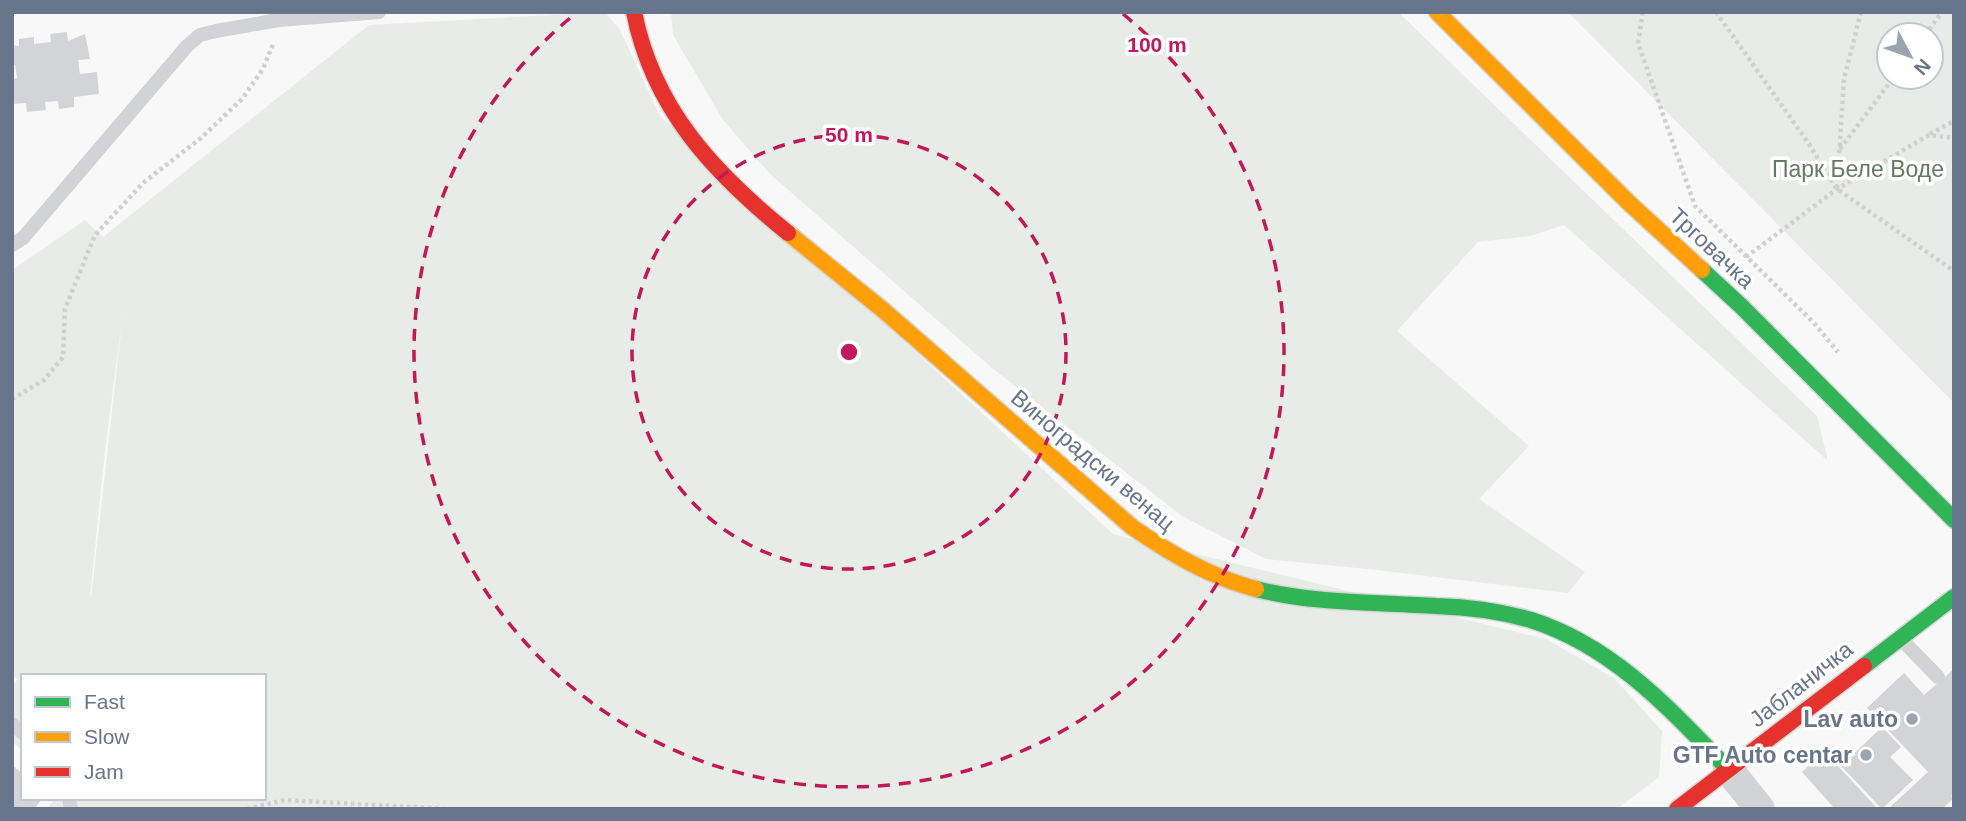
<svg xmlns="http://www.w3.org/2000/svg" width="1966" height="821" font-family="Helvetica,sans-serif">
  <style>
    .green { fill: #e8ece6; fill-rule: evenodd }
    .building { fill: #d3d4d5 }
    .lines { fill: none; stroke-linecap: round; stroke-linejoin: round }
    .fast-casing { stroke: #d5d6d8; stroke-width: 19 }
    .slow-casing { stroke: #d5d6d8; stroke-width: 19 }
    .jam-casing { stroke: #d5d6d8; stroke-width: 19 }
    .path { stroke: #d0d0d1; stroke-width: 4.5; stroke-dasharray: 3.5 3.5; stroke-linecap: butt }
    .lane { stroke: #d2d3d4; stroke-width: 14 }
    .street { stroke: #d2d3d4; stroke-width: 30 }
    .fast { stroke: #30b455; stroke-width: 16 }
    .slow { stroke: #ff9f0a; stroke-width: 16 }
    .jam { stroke: #e5322d; stroke-width: 16 }
    .ring { fill: none; stroke: #c2185b; stroke-width: 3.5; stroke-dasharray: 12 9 }
    .poi-dot { fill: #9aa3b0; stroke: #fff; stroke-width: 2.5 }
    .labels { text-anchor: middle; stroke-width: 7; stroke-linejoin: round; paint-order: stroke }
    .park-label { font-size: 23px; fill: #647a62; stroke: #fff }
    .street-label { font-size: 23px; fill: #67758a; stroke: #fff }
    .poi-label { font-size: 23px; font-weight: bold; fill: #67758a; stroke: #fff; text-anchor: end }
    .centre { fill: #c2185b; stroke: #fff; stroke-width: 3.5 }
    .ring-label { font-size: 21px; text-anchor: middle; font-weight: bold; fill: #c2185b; stroke: #fff; stroke-width: 7; stroke-linejoin: round; paint-order: stroke }
  </style>
  <rect width="100%" height="100%" fill="#f8f8f8"/>
  <!-- green -->
  <path class="green" d="M605 12 620 30 660 116 1113 534 1546 639 1614 678 1662 731 1659 777 1617 809H47L56 798H264V676H23V751L12 742V686L18 679 12 675V270L85 220 103 237 369 25ZM123 313 91 597H90L105 451Z
    M671 12H1398L1817 416 1828 461 1564 225 1531 236 1478 242 1397 331 1529 446 1479 499 1585 572 1568 593 1377 570 1266 559 1182 516 992 368 770 174 723 120 673 35Z
    M1568 12H1954V403ZM1889 35H1931V77H1889Z"/>
  <!-- building -->
  <path class="building" d="M67 32 68 41 85 34 90 59 78 60 80 74 97 72 99 94 74 97V107L59 109 58 101 45 102 46 110 27 112 26 103 12 104V79L17 78 15 65H12V45L19 46V39L34 37V44L51 42 50 34Z
    M1954 669V793L1951 796 1953 799 1942 809H1888L1928 772 1867 708 1904 673 1924 695Z
    M1882 727 1901 747 1890 757 1913 780 1882 809 1841 766Z
    M1824 751 1878 809H1835L1802 772Z
    M12 765 23 774V798H43L34 809H12Z"/>
  <g class="lines">
    <!-- fast casing -->
    <g class="fast-casing">
      <path id="fast" d="M1702 270 1741 306 1954 520
        M1256 589C1315 604 1377 602 1436 606 1468 607 1500 611 1531 620 1613 646 1670 709 1728 769
        M1864 666 1954 597"/>
    </g>
    <!-- slow casing -->
    <g class="slow-casing">
      <path id="slow" d="M1437 12 1628 202 1702 270
        M788 233 883 310 1132 527C1171 554 1210 577 1256 589"/>
    </g>
    <!-- jam casing -->
    <g class="jam-casing">
      <path id="jam" d="M634 12C653 109 714 173 788 233
        M1677 809 1864 666"/>
    </g>
    <!-- path -->
    <path class="path" d="M1643 12 1638 43 1695 206 1814 323 1838 352
      M1716 12 1809 144 1837 189 1954 271
      M1925 35 1942 12
      M1930 134 1954 121
      M1840 149 1894 77
      M1837 188 1844 79 1861 12
      M1746 257 1837 189 1929 135 1954 138
      M12 399 44 380 63 357 65 309 95 235 143 183 201 138 242 99 263 69 274 42
      M247 809 285 800 448 809"/>
    <!-- lane -->
    <path class="lane" d="M12 245 23 238 187 46 200 35 216 31 279 20 379 12
      M1902 640 1938 677
      M12 724 23 733
      M69 798 71 809"/>
    <!-- street -->
    <path class="street" d="M1728 769 1760 809"/>
    <!-- fast -->
    <use href="#fast" class="fast"/>
    <!-- slow -->
    <use href="#slow" class="slow"/>
    <!-- jam -->
    <use href="#jam" class="jam"/>
  </g>
  <!-- distance rings -->
  <g class="ring">
    <circle cx="849" cy="352" r="217"/>
    <path d="M1123 14A435 435 0 1 1 575 14"/>
  </g>
  <!-- markers -->
  <g class="poi-dot">
    <circle cx="1912" cy="719" r="7"/>
    <circle cx="1866" cy="755" r="7"/>
  </g>
  <g class="labels">
    <!-- park labels -->
    <g class="park-label">
      <text x="1858" y="177">Парк Беле Воде</text>
    </g>
    <!-- street labels -->
    <g class="street-label">
      <text transform="translate(1712 248) rotate(43)" y="8">Трговачка</text>
      <text transform="translate(1093 460) rotate(40)" y="8">Виноградски венац</text>
      <text transform="translate(1801 684) rotate(-38)" y="8">Јабланичка</text>
    </g>
    <!-- poi labels -->
    <g class="poi-label">
      <text x="1898" y="727">Lav auto</text>
      <text x="1852" y="763">GTF Auto centar</text>
    </g>
  </g>
  <circle cx="849" cy="352" r="10" class="centre"/>
  <g class="ring-label">
    <text x="1157" y="52">100 m</text>
    <text x="849" y="142">50 m</text>
  </g>
  <!-- border -->
  <rect width="1966" height="821" fill="none" stroke="#67758a" stroke-width="28"/>
  <!-- legend -->
  <rect x="21" y="674" width="245" height="126" fill="#ffffff" stroke="#c2c8d0" stroke-width="2"/>
  <rect x="35" y="697" width="35" height="10" fill="#30b455" stroke="#c2c8d0" stroke-width="2"/>
  <text x="84" y="709" font-size="21" fill="#67758a">Fast</text>
  <rect x="35" y="732" width="35" height="10" fill="#ff9f0a" stroke="#c2c8d0" stroke-width="2"/>
  <text x="84" y="744" font-size="21" fill="#67758a">Slow</text>
  <rect x="35" y="767" width="35" height="10" fill="#e5322d" stroke="#c2c8d0" stroke-width="2"/>
  <text x="84" y="779" font-size="21" fill="#67758a">Jam</text>
  <!-- north arrow -->
  <g transform="translate(1910 56) rotate(131)"><circle r="33" fill="#ffffff" stroke="#c2c8d0" stroke-width="2"/>
  <path d="M0-5L12 26L0 18L-12 26Z" fill="#9aa3b0"/>
  <text y="-10" font-size="19" font-weight="bold" text-anchor="middle" fill="#67758a">N</text>
  </g>
</svg>
